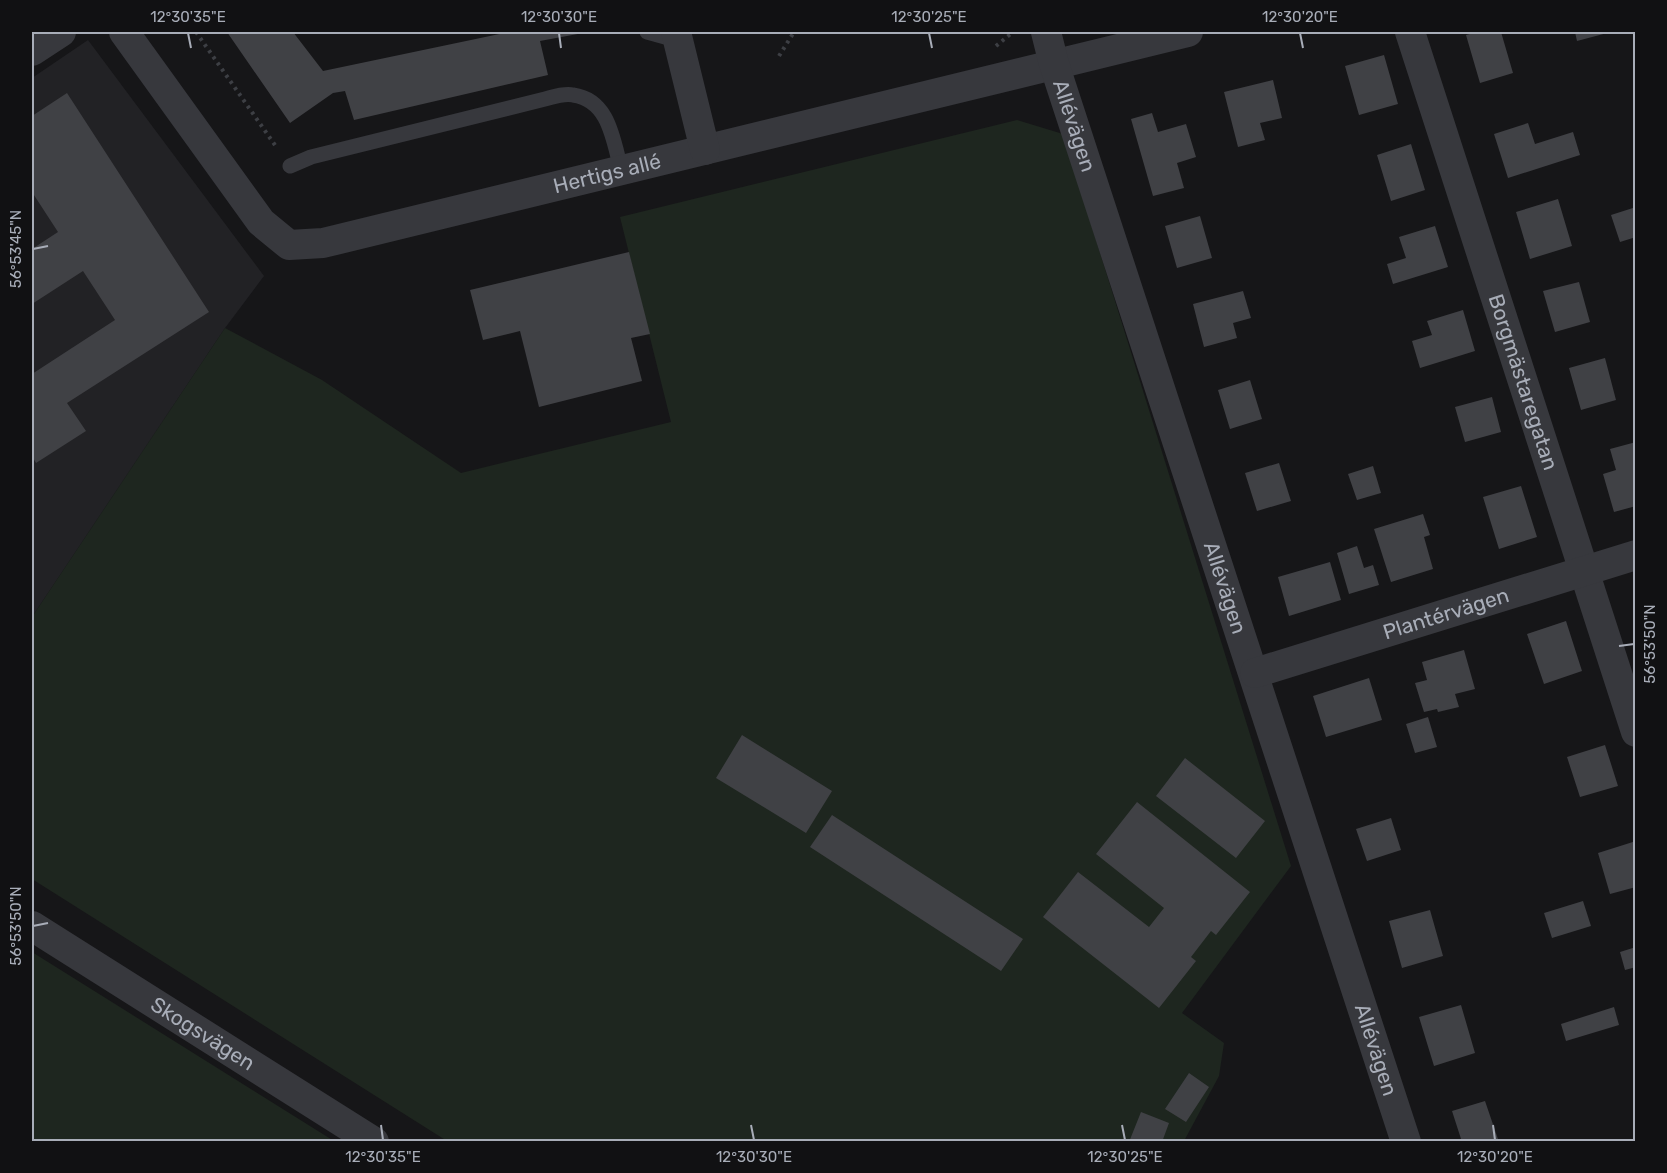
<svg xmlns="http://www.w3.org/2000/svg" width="1667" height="1173" font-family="Rubik,sans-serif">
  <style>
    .built { fill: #222225 }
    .green { fill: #1e261f }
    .building { fill: #404145 }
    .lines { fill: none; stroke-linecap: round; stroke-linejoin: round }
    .path { stroke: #3d3f44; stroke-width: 4; stroke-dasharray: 3 4.5; stroke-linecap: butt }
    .lane { stroke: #37383d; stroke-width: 15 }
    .street { stroke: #37383d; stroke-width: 30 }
    .ticks { fill: none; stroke: #a8adb8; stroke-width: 2 }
    .labels { text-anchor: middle; stroke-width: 5; stroke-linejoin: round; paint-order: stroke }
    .street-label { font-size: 21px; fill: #a8adb8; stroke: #111113 }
    .neatline { fill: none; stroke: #a8adb8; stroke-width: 2 }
    .ticks-label { font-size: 15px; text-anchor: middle; fill: #a8adb8 }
  </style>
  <rect width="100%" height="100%" fill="#161618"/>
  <!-- built -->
  <path class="built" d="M88 40 264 276 225 328 32 617V78Z"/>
  <!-- green -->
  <path class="green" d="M1017 120 1063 134 1291 866 1182 1013 1224 1043 1219 1076 1184 1141H447L32 879V617L225 328 322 380 461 473 671 422 620 217Z
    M32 952 334 1141H32Z"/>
  <!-- building -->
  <path class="building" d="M227 32H293L323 71 509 32 583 33 540 41 548 75 354 120 345 91 333 93 290 123Z
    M1477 32H1501L1513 73 1480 83 1466 35Z
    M1575 32H1611L1577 41Z
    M1384 55 1398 104 1359 115 1345 66Z
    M1273 80 1282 118 1260 123 1265 140 1238 147 1224 92Z
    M67 93 209 312 67 403 86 431 36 463 32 456V374L115 320 83 271 32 304V249L58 232 32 192V116Z
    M1152 113 1158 132 1186 124 1196 157 1177 163 1184 188 1153 196 1131 119Z
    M1528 123 1535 144 1573 132 1580 155 1508 178 1494 134Z
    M1411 144 1425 190 1391 201 1377 155Z
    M1558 199 1572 246 1530 259 1516 212Z
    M1636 207V237L1620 242 1611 215Z
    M1200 216 1212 258 1177 268 1165 226Z
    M1435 226 1448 267 1393 284 1387 264 1406 258 1399 237Z
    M629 252 650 334 631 338 642 381 539 407 520 331 483 340 470 290Z
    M1579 282 1590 322 1555 332 1543 291Z
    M1243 291 1251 318 1233 323 1237 338 1204 347 1193 304Z
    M1463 310 1475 351 1420 368 1412 341 1432 335 1427 321Z
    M1605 358 1616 400 1581 410 1569 368Z
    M1250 380 1262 419 1230 429 1218 390Z
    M1492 397 1501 432 1465 442 1455 407Z
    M1636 442V506L1614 512 1603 474 1616 470 1610 449Z
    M1279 463 1291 501 1257 511 1245 473Z
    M1373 466 1381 493 1357 500 1348 474Z
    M1521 486 1537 537 1499 549 1483 497Z
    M1423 514 1430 535 1424 537 1433 569 1391 582 1374 529Z
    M1357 546 1364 568 1373 565 1379 585 1349 594 1337 553Z
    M1330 562 1341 600 1289 616 1278 577Z
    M1566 621 1582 671 1544 684 1527 634Z
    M1464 650 1475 689 1455 694 1459 707 1438 712 1437 709 1424 712 1415 683 1427 680 1422 662Z
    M1369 678 1382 720 1326 737 1313 696Z
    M1428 717 1437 747 1415 753 1406 724Z
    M742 735 832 791 806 833 716 778Z
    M1605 745 1618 786 1580 797 1567 757Z
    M1185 758 1265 821 1236 858 1156 796Z
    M1137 802 1250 892 1216 935 1211 931 1191 957 1196 961 1159 1008 1043 917 1078 872 1149 927 1164 908 1096 854Z
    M832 815 1023 939 1001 971 810 847Z
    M1391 818 1401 850 1367 861 1356 829Z
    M1636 841V887L1610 894 1598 853Z
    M1583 901 1591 926 1552 938 1544 913Z
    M1430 910 1443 956 1402 968 1389 921Z
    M1636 947V967L1625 970 1620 952Z
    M1461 1005 1475 1053 1434 1066 1419 1017Z
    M1614 1007 1619 1025 1566 1041 1561 1024Z
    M1189 1073 1209 1087 1186 1122 1165 1109Z
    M1485 1101 1499 1142H1462L1452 1111Z
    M1141 1112 1169 1123 1162 1142H1129Z"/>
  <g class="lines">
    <!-- path -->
    <path class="path" d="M196 32 277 148
      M996 46 1013 32
      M779 56 794 32"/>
    <!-- lane -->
    <path class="lane" d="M647 32 665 37 676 34
      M290 166 311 157 545 99C553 97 564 93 573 95 609 100 613 139 621 169"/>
    <!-- street -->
    <g class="street">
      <path id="s1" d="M124 32 261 222 289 245 323 243 1188 32"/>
      <path d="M676 32 705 150"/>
      <path id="s2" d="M1046 32 1054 64 1406 1142"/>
      <path id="s3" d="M1410 32 1636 732"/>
      <path d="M32 51 61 32"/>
      <path id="s4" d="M1255 673 1636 555"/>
      <path id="s5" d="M32 926 374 1142"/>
    </g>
  </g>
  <!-- ticks -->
  <path class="ticks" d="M188 33 191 48M559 33 561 48M929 33 932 48M1300 33 1303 48M33 249 48 246M1619 646 1634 644M33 926 48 923M381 1125 383 1140M751 1125 754 1140M1122 1125 1125 1140M1493 1125 1495 1140"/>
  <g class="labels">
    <!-- street labels -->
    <g class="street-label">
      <text dy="7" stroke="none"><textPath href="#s2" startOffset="98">Allévägen</textPath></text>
      <text dy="7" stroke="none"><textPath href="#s1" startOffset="597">Hertigs allé</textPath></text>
      <text dy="7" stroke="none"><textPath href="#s3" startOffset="368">Borgmästaregatan</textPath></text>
      <text dy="7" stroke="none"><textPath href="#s2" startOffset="584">Allévägen</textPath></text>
      <text dy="7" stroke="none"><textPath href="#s4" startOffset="200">Plantérvägen</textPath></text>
      <text dy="7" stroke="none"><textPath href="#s5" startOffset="202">Skogsvägen</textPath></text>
      <text dy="7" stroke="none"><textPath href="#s2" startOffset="1070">Allévägen</textPath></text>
    </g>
  </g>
  <!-- border -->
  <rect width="1667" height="1173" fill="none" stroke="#111113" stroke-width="66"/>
  <rect x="33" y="33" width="1601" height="1107" class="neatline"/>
  <g class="ticks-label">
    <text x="188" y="22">12°30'35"E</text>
    <text x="559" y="22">12°30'30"E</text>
    <text x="929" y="22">12°30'25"E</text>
    <text x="1300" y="22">12°30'20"E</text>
    <text transform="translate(16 249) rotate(-90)" y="5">56°53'45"N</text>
    <text transform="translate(1650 644) rotate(-90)" y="5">56°53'50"N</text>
    <text transform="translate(16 926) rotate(-90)" y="5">56°53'50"N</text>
    <text x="383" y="1162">12°30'35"E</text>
    <text x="754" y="1162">12°30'30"E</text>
    <text x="1125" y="1162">12°30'25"E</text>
    <text x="1495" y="1162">12°30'20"E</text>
  </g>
</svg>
